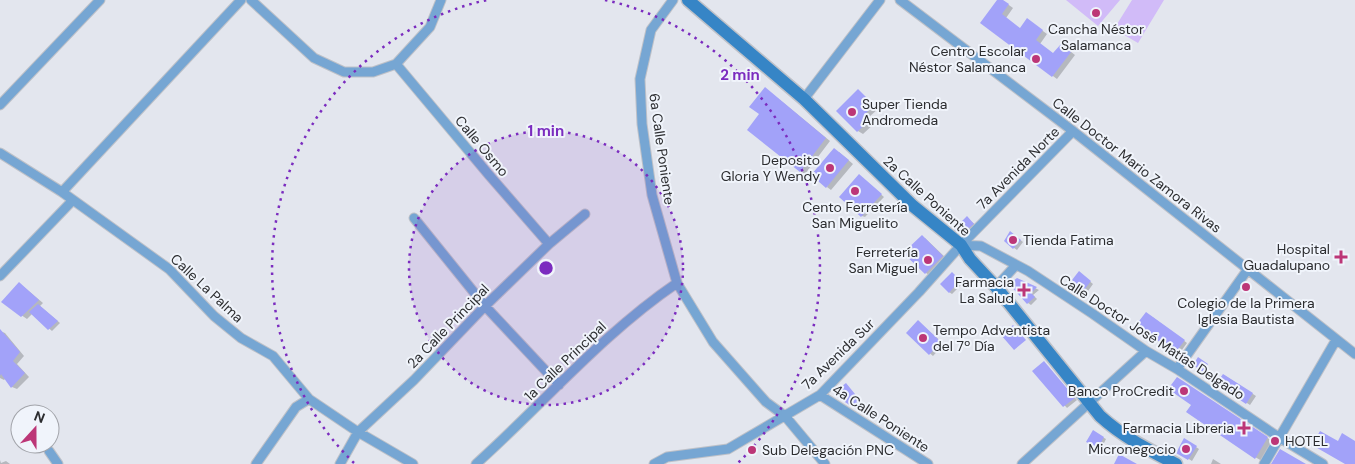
<svg xmlns="http://www.w3.org/2000/svg" width="1355" height="464" font-family="'DM Sans',sans-serif">
  <style>
    .green { fill: #d1bbf8 }
    .shadow { fill: #0003 }
    .building { fill: #a2a2f9 }
    .lines { fill: none; stroke-linecap: round; stroke-linejoin: round }
    .street-casing { stroke: #bec1c8; stroke-width: 11 }
    .secondary-casing { stroke: #bec1c8; stroke-width: 15 }
    .street { stroke: #76a6d3; stroke-width: 9 }
    .secondary { stroke: #3685c6; stroke-width: 12 }
    .ring { fill: none; stroke: #7b2cbf; stroke-width: 2.5; stroke-dasharray: 2.5 5 }
    .poi-dot { fill: #bc3677; stroke: #f0f4fb; stroke-width: 2 }
    .labels { text-anchor: middle; stroke-width: 4; stroke-linejoin: round; paint-order: stroke }
    .poi-label { font-size: 14px; fill: #2c2d30; stroke: #f0f4fb; text-anchor: end }
    .street-label { font-size: 14px; fill: #2c2d30; stroke: #f0f4fb }
    .centre { fill: #7b2cbf; stroke: #f0f4fb; stroke-width: 2.5 }
    .ring-label { font-size: 15px; text-anchor: middle; font-weight: bold; fill: #7b2cbf; stroke: #f0f4fb; stroke-width: 4; stroke-linejoin: round; paint-order: stroke }
  </style>
  <rect width="100%" height="100%" fill="#e3e6ee"/>
  <!-- green -->
  <path class="green" d="M1066 0H1120L1098 26Z
    M1132 0H1164L1138 43 1114 29Z"/>
  <!-- shadow -->
  <path class="shadow" d="M999 0H1002L1013 8 1006 18 1020 29 1032 23 1047 34 1040 44 1054 55 1066 48 1075 55 1057 79 982 23Z
    M858 91 878 109 869 117 875 123 863 134 858 131 838 111Z
    M780 100 830 141 805 174 800 171 761 114Z
    M839 152 853 164 831 190 827 187Z
    M862 178 884 197 865 217 862 216Z
    M967 218 977 226 968 233H961L958 231Z
    M1014 235 1023 242 1017 250 1007 243Z
    M925 238 946 258 929 275 926 273Z
    M955 275 963 283 952 294 949 292Z
    M1082 275 1093 284 1088 291 1085 289Z
    M1017 279 1039 290 1033 295 1037 299 1031 305 1028 303Z
    M24 287 43 303 40 306 60 323 52 331 32 314 27 319 2 302Z
    M1151 316 1187 343 1179 354 1166 346Z
    M921 324 944 344 933 356 907 333Z
    M0 331 5 333 24 356 17 364 29 377 17 389 12 387 6 378 4 380 0 378Z
    M1044 363 1077 400 1067 408 1034 371Z
    M1224 375 1256 396 1250 405 1218 384Z
    M846 384 861 402 857 409 837 396Z
    M1232 416 1274 442 1262 461 1255 457Z
    M1093 432 1106 439 1101 449 1088 441Z
    M1185 440 1199 449 1192 461 1178 452Z
    M1213 459 1221 464H1211Z
    M0 460 1 463 6 461 10 464H0Z"/>
  <!-- building -->
  <path class="building" d="M997 0H1003L1009 4 1002 14 1020 28 1027 18 1043 30 1036 40 1053 53 1061 44 1071 52 1052 77 980 23Z
    M765 87 826 138 800 172 747 130 759 114 749 107Z
    M858 89 874 105 865 114 871 119 857 132 836 111Z
    M834 148 849 160 826 188 811 175Z
    M859 174 882 194 861 217 839 197Z
    M967 216 974 224 965 231 957 232 954 229Z
    M1010 231 1021 240 1013 249 1004 241Z
    M922 235 943 256 925 274 903 253Z
    M1079 271 1091 281 1084 290 1072 280Z
    M952 272 960 280 949 293 940 284Z
    M1017 278 1037 287 1031 293 1035 297 1027 304 1009 284Z
    M19 282 39 300 21 317 1 302Z
    M38 304 58 321 48 330 29 312Z
    M1146 312 1185 340 1175 353 1136 325Z
    M918 320 941 342 929 355 906 333Z
    M1013 325 1026 340 1014 350 1001 335Z
    M0 329 20 352 13 361 25 373 11 388 1 374 0 376Z
    M1198 357 1208 364 1203 372 1193 365Z
    M1044 361 1075 398 1063 407 1032 371Z
    M1223 374 1253 393 1246 404 1216 384Z
    M1177 377 1268 437 1255 459 1186 412 1191 405 1168 389Z
    M846 383 859 399 854 408 836 396V391Z
    M1093 430 1104 437 1098 448 1086 442Z
    M1320 431 1338 441 1342 433 1355 441V464H1345L1312 445Z
    M1184 438 1197 446 1188 460 1176 453Z
    M1280 449 1306 464H1271Z
    M1119 454 1137 464H1114Z"/>
  <g class="lines">
    <!-- street casing -->
    <g class="street-casing">
      <path id="street" d="M251 0 314 58 344 72H373L396 64 430 27 441 0
        M673 0 651 30 640 79 642 124 652 195 677 283 713 342 766 402 785 416 825 464
        M900 0 1073 131 1355 354
        M396 64 489 175 549 244
        M804 99 880 0
        M0 105 100 0
        M0 153 62 192 169 269 214 316 241 338 273 356 309 399 358 432 413 464
        M62 192 241 0
        M414 218 485 306 559 385
        M961 245 981 246 1028 271 1093 314 1146 351 1177 369 1280 438 1323 464
        M0 276 73 200
        M996 287 1016 265
        M1177 369 1248 269
        M820 395 928 464
        M49 451 58 464
        M256 464 296 407 309 399
        M340 464 358 432 414 380 485 306 549 244 585 214
        M476 464C543 404 602 334 677 283
        M654 464 667 457 728 449 820 395 919 292 961 245 1073 131
        M1022 464 1146 351
        M1264 464 1336 340"/>
    </g>
    <!-- secondary casing -->
    <g class="secondary-casing">
      <path id="secondary" d="M688 0 804 99 913 206 961 245 970 259 996 287 1100 416C1123 437 1149 450 1176 464"/>
    </g>
    <!-- street -->
    <use href="#street" class="street"/>
    <!-- secondary -->
    <use href="#secondary" class="secondary"/>
  </g>
  <!-- distance rings -->
  <circle cx="546" cy="268" r="137" fill="#7b2cbf" fill-opacity=".12"/>
  <g class="ring">
    <circle cx="546" cy="268" r="137"/>
    <path d="M354 463A274 274 0 0 1 487 0M605 0A274 274 0 0 1 738 463"/>
  </g>
  <!-- markers -->
  <g class="poi-dot">
    <circle cx="1096" cy="13" r="5"/>
    <circle cx="1036" cy="59" r="5"/>
    <circle cx="852" cy="112" r="5"/>
    <circle cx="830" cy="168" r="5"/>
    <circle cx="855" cy="191" r="5"/>
    <circle cx="1013" cy="240" r="5"/>
    <path d="M1338.5 249.5h5v5h5v5h-5v5h-5v-5h-5v-5h5z"/>
    <circle cx="928" cy="260" r="5"/>
    <circle cx="1246" cy="287" r="5"/>
    <path d="M1021.5 282.5h5v5h5v5h-5v5h-5v-5h-5v-5h5z"/>
    <circle cx="923" cy="338" r="5"/>
    <circle cx="1184" cy="391" r="5"/>
    <path d="M1241.5 420.5h5v5h5v5h-5v5h-5v-5h-5v-5h5z"/>
    <circle cx="1275" cy="441" r="5"/>
    <circle cx="1186" cy="449" r="5"/>
    <circle cx="752" cy="450" r="5"/>
  </g>
  <g class="labels">
    <!-- poi labels -->
    <g class="poi-label">
      <text x="1096" y="34" text-anchor="middle">Cancha Néstor<tspan x="1096" dy="16">Salamanca</tspan></text>
      <text x="1026" y="56">Centro Escolar<tspan x="1026" dy="16">Néstor Salamanca</tspan></text>
      <text x="862" y="109" text-anchor="start">Super Tienda<tspan x="862" dy="16">Andromeda</tspan></text>
      <text x="820" y="165">Deposito<tspan x="820" dy="16">Gloria Y Wendy</tspan></text>
      <text x="855" y="212" text-anchor="middle">Cento Ferretería<tspan x="855" dy="16">San Miguelito</tspan></text>
      <text x="1023" y="245" text-anchor="start">Tienda Fatima</text>
      <text x="1330" y="254">Hospital<tspan x="1330" dy="16">Guadalupano</tspan></text>
      <text x="918" y="257">Ferretería<tspan x="918" dy="16">San Miguel</tspan></text>
      <text x="1014" y="287">Farmacia<tspan x="1014" dy="16">La Salud</tspan></text>
      <text x="1246" y="308" text-anchor="middle">Colegio de la Primera<tspan x="1246" dy="16">Iglesia Bautista</tspan></text>
      <text x="933" y="335" text-anchor="start">Tempo Adventista<tspan x="933" dy="16">del 7º Día</tspan></text>
      <text x="1174" y="396">Banco ProCredit</text>
      <text x="1234" y="433">Farmacia Libreria</text>
      <text x="1285" y="446" text-anchor="start">HOTEL</text>
      <text x="1176" y="454">Micronegocio</text>
      <text x="762" y="455" text-anchor="start">Sub Delegación PNC</text>
    </g>
    <!-- street labels -->
    <g class="street-label">
      <text transform="translate(482 146) rotate(50)" y="5">Calle Osmo</text>
      <text transform="translate(662 149) rotate(82)" y="5">6a Calle Poniente</text>
      <text transform="translate(1137 165) rotate(38)" y="5">Calle Doctor Mario Zamora Rivas</text>
      <text transform="translate(1018 168) rotate(-45)" y="5">7a Avenida Norte</text>
      <text transform="translate(927 196) rotate(42)" y="5">2a Calle Poniente</text>
      <text transform="translate(207 288) rotate(43)" y="5">Calle La Palma</text>
      <text transform="translate(448 326) rotate(-46)" y="5">2a Calle Principal</text>
      <text transform="translate(1152 337) rotate(33)" y="5">Calle Doctor José Matías Delgado</text>
      <text transform="translate(838 354) rotate(-44)" y="5">7a Avenida Sur</text>
      <text transform="translate(565 361) rotate(-44)" y="5">1a Calle Principal</text>
      <text transform="translate(881 418) rotate(33)" y="5">4a Calle Poniente</text>
    </g>
  </g>
  <circle cx="546" cy="268" r="8" class="centre"/>
  <g class="ring-label">
    <text x="740" y="80">2 min</text>
    <text x="546" y="136">1 min</text>
  </g>
  <!-- north arrow -->
  <g transform="translate(35 429) rotate(21)"><circle r="24" fill="#f0f4fb" stroke="#a2a4aa"/>
  <path d="M0-4L9 19L0 12L-9 19Z" fill="#bc3677"/>
  <text y="-8" font-size="14" font-weight="bold" text-anchor="middle" fill="#2c2d30">N</text>
  </g>
</svg>
